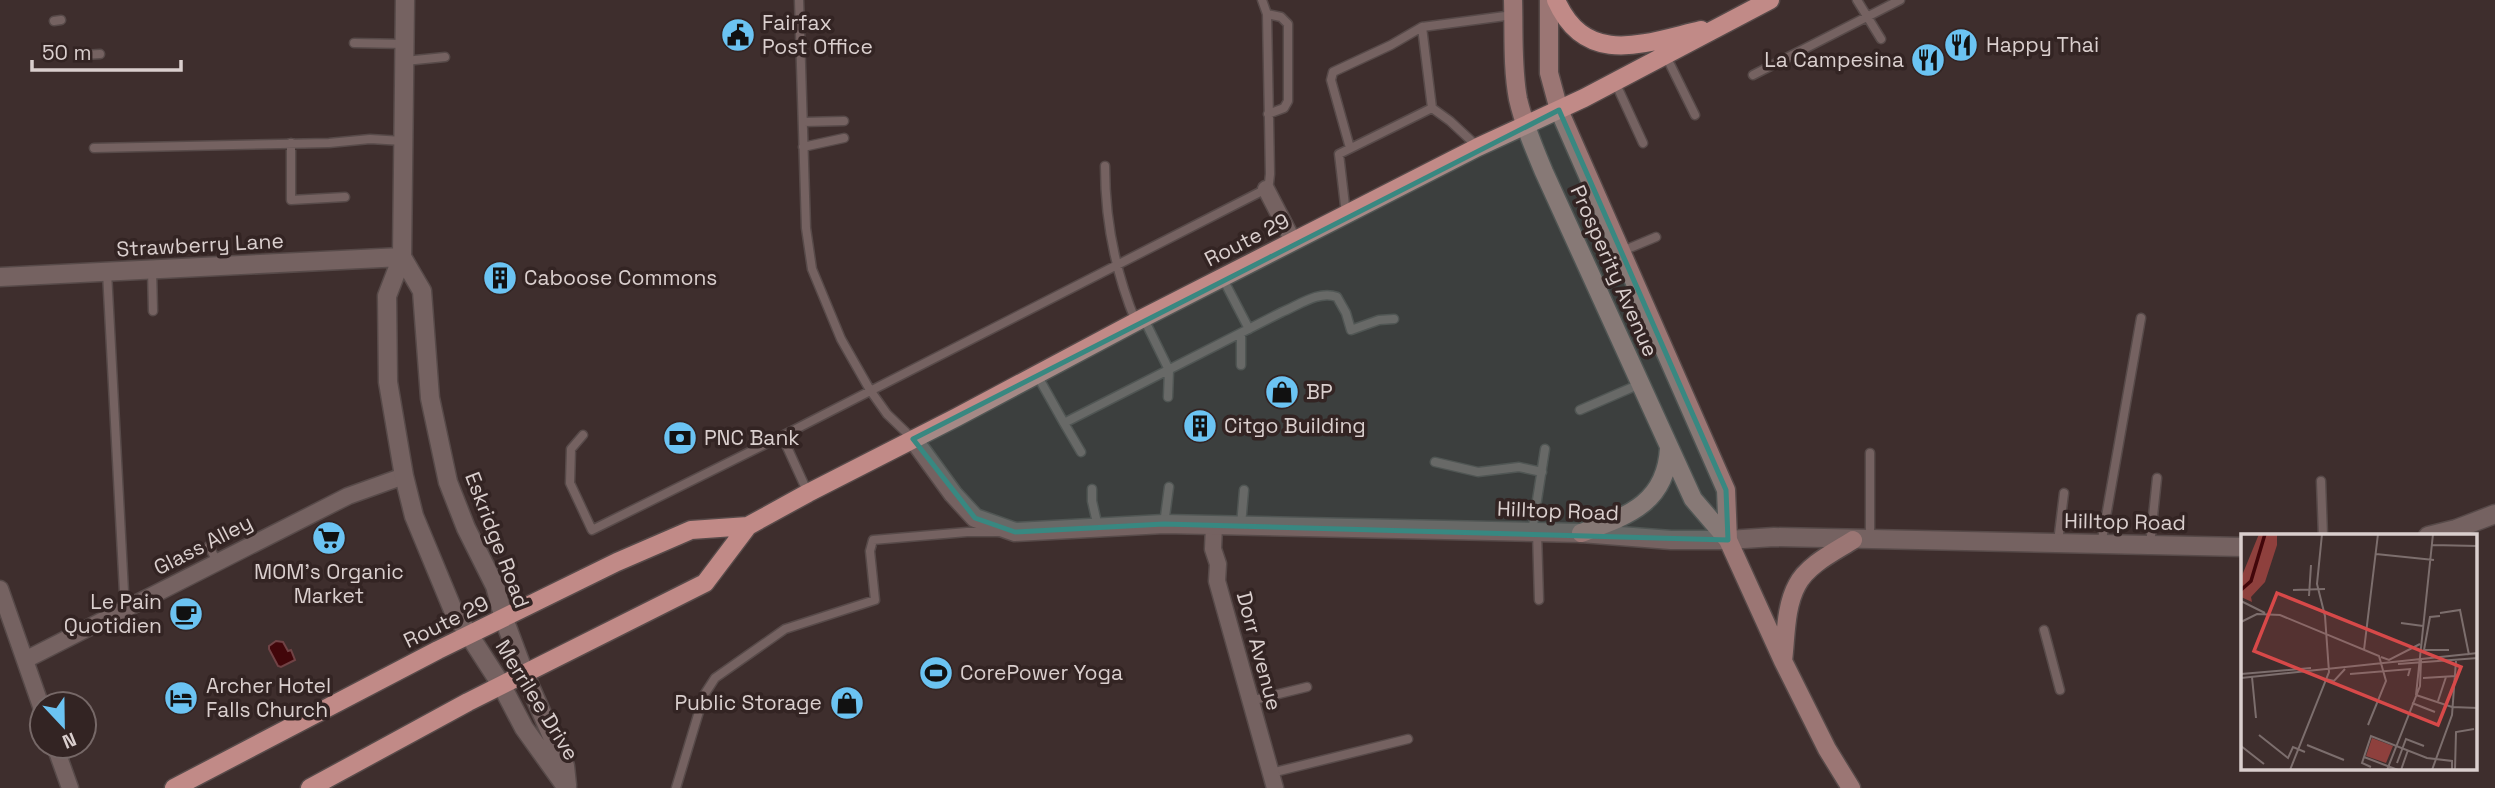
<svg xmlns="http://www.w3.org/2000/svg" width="2495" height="788" font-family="'Space Grotesk',sans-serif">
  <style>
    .water { fill: #42060a; stroke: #704245; stroke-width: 2 }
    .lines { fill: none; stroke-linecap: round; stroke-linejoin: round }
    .service-casing { stroke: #574a49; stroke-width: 11 }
    .minor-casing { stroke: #574a49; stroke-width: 19 }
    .tertiary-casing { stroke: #574a49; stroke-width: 21 }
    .secondary-casing { stroke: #574a49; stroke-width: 21 }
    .primary-casing { stroke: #574a49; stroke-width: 21 }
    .service { stroke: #756261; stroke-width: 8 }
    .minor { stroke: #756261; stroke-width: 16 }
    .tertiary { stroke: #756261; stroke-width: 18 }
    .secondary { stroke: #9b7674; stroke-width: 18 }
    .primary { stroke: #c18a87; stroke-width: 18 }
    .marked { fill: #388881; fill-opacity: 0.2; stroke: #388881; stroke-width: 5; stroke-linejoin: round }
    .labels { text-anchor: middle; stroke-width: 7; stroke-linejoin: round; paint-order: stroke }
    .poi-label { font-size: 21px; fill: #dacfce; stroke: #332423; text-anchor: start }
    .street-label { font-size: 21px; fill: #dacfce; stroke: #332423 }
    .inset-river { fill: none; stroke: #42060a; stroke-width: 3.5 }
    .inset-road { fill: none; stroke: #7c6e6d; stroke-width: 2 }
    .view { fill: #d74949; fill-opacity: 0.15; stroke: #d74949; stroke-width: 3.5 }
    .inset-edge { fill: none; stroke: #dacfce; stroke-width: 3.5 }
  </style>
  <rect width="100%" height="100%" fill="#3e2e2d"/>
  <!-- water -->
  <path class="water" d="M276 641 283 642 288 651 291 650 295 660 281 667 278 666 269 649V646Z"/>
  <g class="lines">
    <!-- service casing -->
    <g class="service-casing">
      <path id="service" d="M799 0 806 228 812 269 841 339 870 390 887 414 913 439
        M1857 0 1881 39
        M1267 14 1281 17 1288 24V101L1284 108 1268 114
        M54 21 61 20
        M354 43 405 44
        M84 55 100 54
        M1666 56 1695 115
        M405 61 445 57
        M1753 75 1900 0
        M1615 82 1643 143
        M803 122 844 121
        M291 143V200L345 197
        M803 147 844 138
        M1478 147 1450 121 1432 108 1422 27 1513 15
        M94 148 329 143 370 139 403 141
        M1350 148 1331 80 1333 72 1391 45 1422 27
        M1105 166C1105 219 1116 274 1136 322
        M1346 214 1339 154 1432 108
        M1620 252 1656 237
        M152 270 153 311
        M107 272 124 592 129 606
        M1222 277 1249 329
        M1144 319 1169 370 1168 397
        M1241 334V365
        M1037 375 1064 423 1282 312C1299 305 1319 290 1337 297L1346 313 1351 330 1379 320 1394 319
        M1580 410 1640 384
        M1064 423 1081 452
        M583 435 571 449 570 483 592 530 782 436 1266 189 1269 183 1270 174 1267 14 1262 0
        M782 436 808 493
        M1435 462 1478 472 1519 467 1542 472
        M2321 481 2323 536
        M1092 489V501L1098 527
        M1164 524 1169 487
        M1241 525 1244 490
        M1532 532 1545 449
        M1537 532 1539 600
        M1870 541V453
        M2058 542 2064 493
        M2101 545 2141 318
        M2150 545 2157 478
        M209 546 217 562
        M2044 630 2060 690
        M1250 701 1307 687
        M1271 773 1408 739
        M676 788 704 695 715 678 785 629 875 600 870 551 873 540 967 532H998"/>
    </g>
    <!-- minor casing -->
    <g class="minor-casing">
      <path id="minor" d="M1266 189 1293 241
        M1214 525 1213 549 1218 564 1217 581 1275 788
        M0 589 42 709
        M25 660 348 496 404 476
        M55 746 70 788"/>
    </g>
    <!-- tertiary casing -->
    <g class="tertiary-casing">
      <path id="tertiary" d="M405 0 402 257 387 296 388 382 404 476 414 516 453 610 502 686 524 728 567 788
        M402 257 422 291 430 398 448 482 466 528 495 586 504 619 525 675 565 766 567 785
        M0 277 402 257
        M913 439 953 494 975 518 1015 532 1164 524 1581 533 1671 540H1728L1774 537 2243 547
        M2428 536 2456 529 2495 514"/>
    </g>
    <!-- secondary casing -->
    <g class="secondary-casing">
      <path id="secondary" d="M1513 0C1514 33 1512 67 1518 99 1524 125 1534 148 1544 172L1693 499 1728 540 1783 661 1827 749 1851 788
        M1549 0V73L1559 110 1726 490 1728 540
        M1581 533C1627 516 1666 504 1669 448
        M1783 661C1786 637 1785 607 1797 585 1807 565 1834 552 1853 540"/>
    </g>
    <!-- primary casing -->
    <g class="primary-casing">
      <path id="primary" d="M1556 0C1586 68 1645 43 1701 30
        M174 788 438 650 617 562 691 530 748 526
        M310 788 468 702 705 583 748 526 808 493 957 417 1143 318 1478 147 1584 98 1770 0"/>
    </g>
    <!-- service -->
    <use href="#service" class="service"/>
    <!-- minor -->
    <use href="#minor" class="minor"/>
    <!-- tertiary -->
    <use href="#tertiary" class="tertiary"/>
    <!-- secondary -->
    <use href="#secondary" class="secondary"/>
    <!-- primary -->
    <use href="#primary" class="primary"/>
  </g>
  <!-- marked area -->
  <path class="marked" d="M1559 110 1726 490 1728 540 1164 524 1015 532 975 518 913 439Z"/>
  <!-- icons -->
  <defs>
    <g id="civic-disc" transform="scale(1.75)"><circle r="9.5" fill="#6bc3f2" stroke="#332423"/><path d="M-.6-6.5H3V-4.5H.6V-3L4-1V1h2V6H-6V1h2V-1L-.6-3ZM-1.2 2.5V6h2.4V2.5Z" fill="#111"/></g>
    <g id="restaurant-disc" transform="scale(1.75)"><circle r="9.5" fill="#6bc3f2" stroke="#332423"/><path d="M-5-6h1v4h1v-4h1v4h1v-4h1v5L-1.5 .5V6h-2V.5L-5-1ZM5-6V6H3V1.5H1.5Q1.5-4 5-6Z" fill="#111"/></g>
    <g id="building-disc" transform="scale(1.75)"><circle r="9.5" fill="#6bc3f2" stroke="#332423"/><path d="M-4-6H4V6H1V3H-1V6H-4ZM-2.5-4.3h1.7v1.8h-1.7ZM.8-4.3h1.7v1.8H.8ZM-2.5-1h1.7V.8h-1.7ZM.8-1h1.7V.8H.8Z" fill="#111"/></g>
    <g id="shop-disc" transform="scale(1.75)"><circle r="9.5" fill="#6bc3f2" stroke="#332423"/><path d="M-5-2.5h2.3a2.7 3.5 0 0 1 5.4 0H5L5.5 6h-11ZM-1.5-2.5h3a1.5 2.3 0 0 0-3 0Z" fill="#111"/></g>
    <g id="bank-disc" transform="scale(1.75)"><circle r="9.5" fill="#6bc3f2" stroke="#332423"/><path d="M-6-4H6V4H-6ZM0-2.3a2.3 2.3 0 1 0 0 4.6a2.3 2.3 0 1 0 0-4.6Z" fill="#111"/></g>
    <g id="supermarket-disc" transform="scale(1.75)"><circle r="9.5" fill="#6bc3f2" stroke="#332423"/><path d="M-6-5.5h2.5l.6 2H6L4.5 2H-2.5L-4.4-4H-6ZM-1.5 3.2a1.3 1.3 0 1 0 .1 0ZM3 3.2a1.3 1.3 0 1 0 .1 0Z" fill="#111"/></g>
    <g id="cafe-disc" transform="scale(1.75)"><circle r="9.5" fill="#6bc3f2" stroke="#332423"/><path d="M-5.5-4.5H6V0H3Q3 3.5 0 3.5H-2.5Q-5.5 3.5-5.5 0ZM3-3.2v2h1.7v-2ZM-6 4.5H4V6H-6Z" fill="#111"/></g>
    <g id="stadium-disc" transform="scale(1.75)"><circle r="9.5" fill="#6bc3f2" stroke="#332423"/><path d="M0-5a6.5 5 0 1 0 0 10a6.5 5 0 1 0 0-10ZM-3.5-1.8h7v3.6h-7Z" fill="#111"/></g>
    <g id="hotel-disc" transform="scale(1.75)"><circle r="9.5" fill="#6bc3f2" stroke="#332423"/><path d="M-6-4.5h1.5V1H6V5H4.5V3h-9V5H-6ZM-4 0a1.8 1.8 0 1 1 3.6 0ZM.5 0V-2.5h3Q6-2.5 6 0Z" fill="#111"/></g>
  </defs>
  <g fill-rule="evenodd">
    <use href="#civic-disc" x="738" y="35"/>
    <use href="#restaurant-disc" x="1961" y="45"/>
    <use href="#restaurant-disc" x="1928" y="60"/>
    <use href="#building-disc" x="500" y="278"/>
    <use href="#shop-disc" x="1282" y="392"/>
    <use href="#building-disc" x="1200" y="426"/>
    <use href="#bank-disc" x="680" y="438"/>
    <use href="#supermarket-disc" x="329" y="538"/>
    <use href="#cafe-disc" x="186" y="614"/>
    <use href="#stadium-disc" x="936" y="673"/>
    <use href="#hotel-disc" x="181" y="698"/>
    <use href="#shop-disc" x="847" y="703"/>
  </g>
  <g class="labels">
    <!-- poi labels -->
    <g class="poi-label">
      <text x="762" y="30">Fairfax<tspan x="762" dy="24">Post Office</tspan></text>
      <text x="1986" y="52">Happy Thai</text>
      <text x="1904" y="67" text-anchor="end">La Campesina</text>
      <text x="524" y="285">Caboose Commons</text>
      <text x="1306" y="399">BP</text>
      <text x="1224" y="433">Citgo Building</text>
      <text x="704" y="445">PNC Bank</text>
      <text x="329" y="579" text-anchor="middle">MOM's Organic<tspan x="329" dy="24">Market</tspan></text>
      <text x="162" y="609" text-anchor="end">Le Pain<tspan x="162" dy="24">Quotidien</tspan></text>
      <text x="960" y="680">CorePower Yoga</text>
      <text x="206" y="693">Archer Hotel<tspan x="206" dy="24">Falls Church</tspan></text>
      <text x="822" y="710" text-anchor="end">Public Storage</text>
    </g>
    <!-- street labels -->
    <g class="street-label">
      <text transform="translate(1247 240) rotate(-27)" y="7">Route 29</text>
      <text transform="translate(200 245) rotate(-3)" y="7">Strawberry Lane</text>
      <text transform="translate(1614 271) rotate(66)" y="7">Prosperity Avenue</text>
      <text transform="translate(1558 511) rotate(2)" y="7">Hilltop Road</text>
      <text transform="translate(2125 522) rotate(1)" y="7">Hilltop Road</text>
      <text transform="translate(497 540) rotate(69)" y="7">Eskridge Road</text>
      <text transform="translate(203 545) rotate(-27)" y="7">Glass Alley</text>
      <text transform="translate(446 622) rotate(-26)" y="7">Route 29</text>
      <text transform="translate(1259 651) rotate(75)" y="7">Dorr Avenue</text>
      <text transform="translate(537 700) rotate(58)" y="7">Merrilee Drive</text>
    </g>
  </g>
  <!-- overview -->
  <g transform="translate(2241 534)">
    <rect width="236" height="236" fill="#3e2e2d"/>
    <path d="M18 0H36V11L24 48 10 63 11 68 0 63V44ZM131 204 152 212 145 229 125 222Z" fill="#8e403d"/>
    <path class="inset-river" d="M0 56 10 47 24 0"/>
    <path class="inset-road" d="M191 11 237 12M135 20 193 26M52 56 84 55M68 62 70 31M0 67 24 79M199 79 219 76 228 121M199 82 189 83 183 116H208M0 88 16 80 39 81 138 122 145 147 127 191M160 89 182 92M123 116 137 0M140 123 148 126 179 110M157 130 237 124M0 140 70 134M109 140 169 135 167 142M11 143 15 184M0 144 237 119M182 144 215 142M85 145 93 147 104 135M175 161 192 0M175 161 211 173 237 174M197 167 205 143M171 169 194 178M18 201 47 224 52 213 64 218M66 211 103 226M0 212 23 230M123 223 157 236M156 229 165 205 183 212M130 233 121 229 130 202 186 224 211 227V236M49 236 88 138 84 82 76 50 81 0M146 236 179 152 180 126M160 236 167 216M191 236 211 181 215 127M214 236 215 198 233 195"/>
    <path class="view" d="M36 59 220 133 197 191 13 117Z"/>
    <rect width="236" height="236" class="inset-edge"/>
  </g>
  <!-- north arrow -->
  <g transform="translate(63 725) rotate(158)"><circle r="33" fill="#332423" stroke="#766867" stroke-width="2"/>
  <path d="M0-5L12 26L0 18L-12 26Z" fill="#6bc3f2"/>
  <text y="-10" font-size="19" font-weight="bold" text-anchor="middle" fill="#dacfce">N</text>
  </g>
  <!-- scale -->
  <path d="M32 60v10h149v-10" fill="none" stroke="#dacfce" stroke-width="3.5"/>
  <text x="42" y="60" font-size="21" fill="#dacfce" stroke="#332423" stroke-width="5" paint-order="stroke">50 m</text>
</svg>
